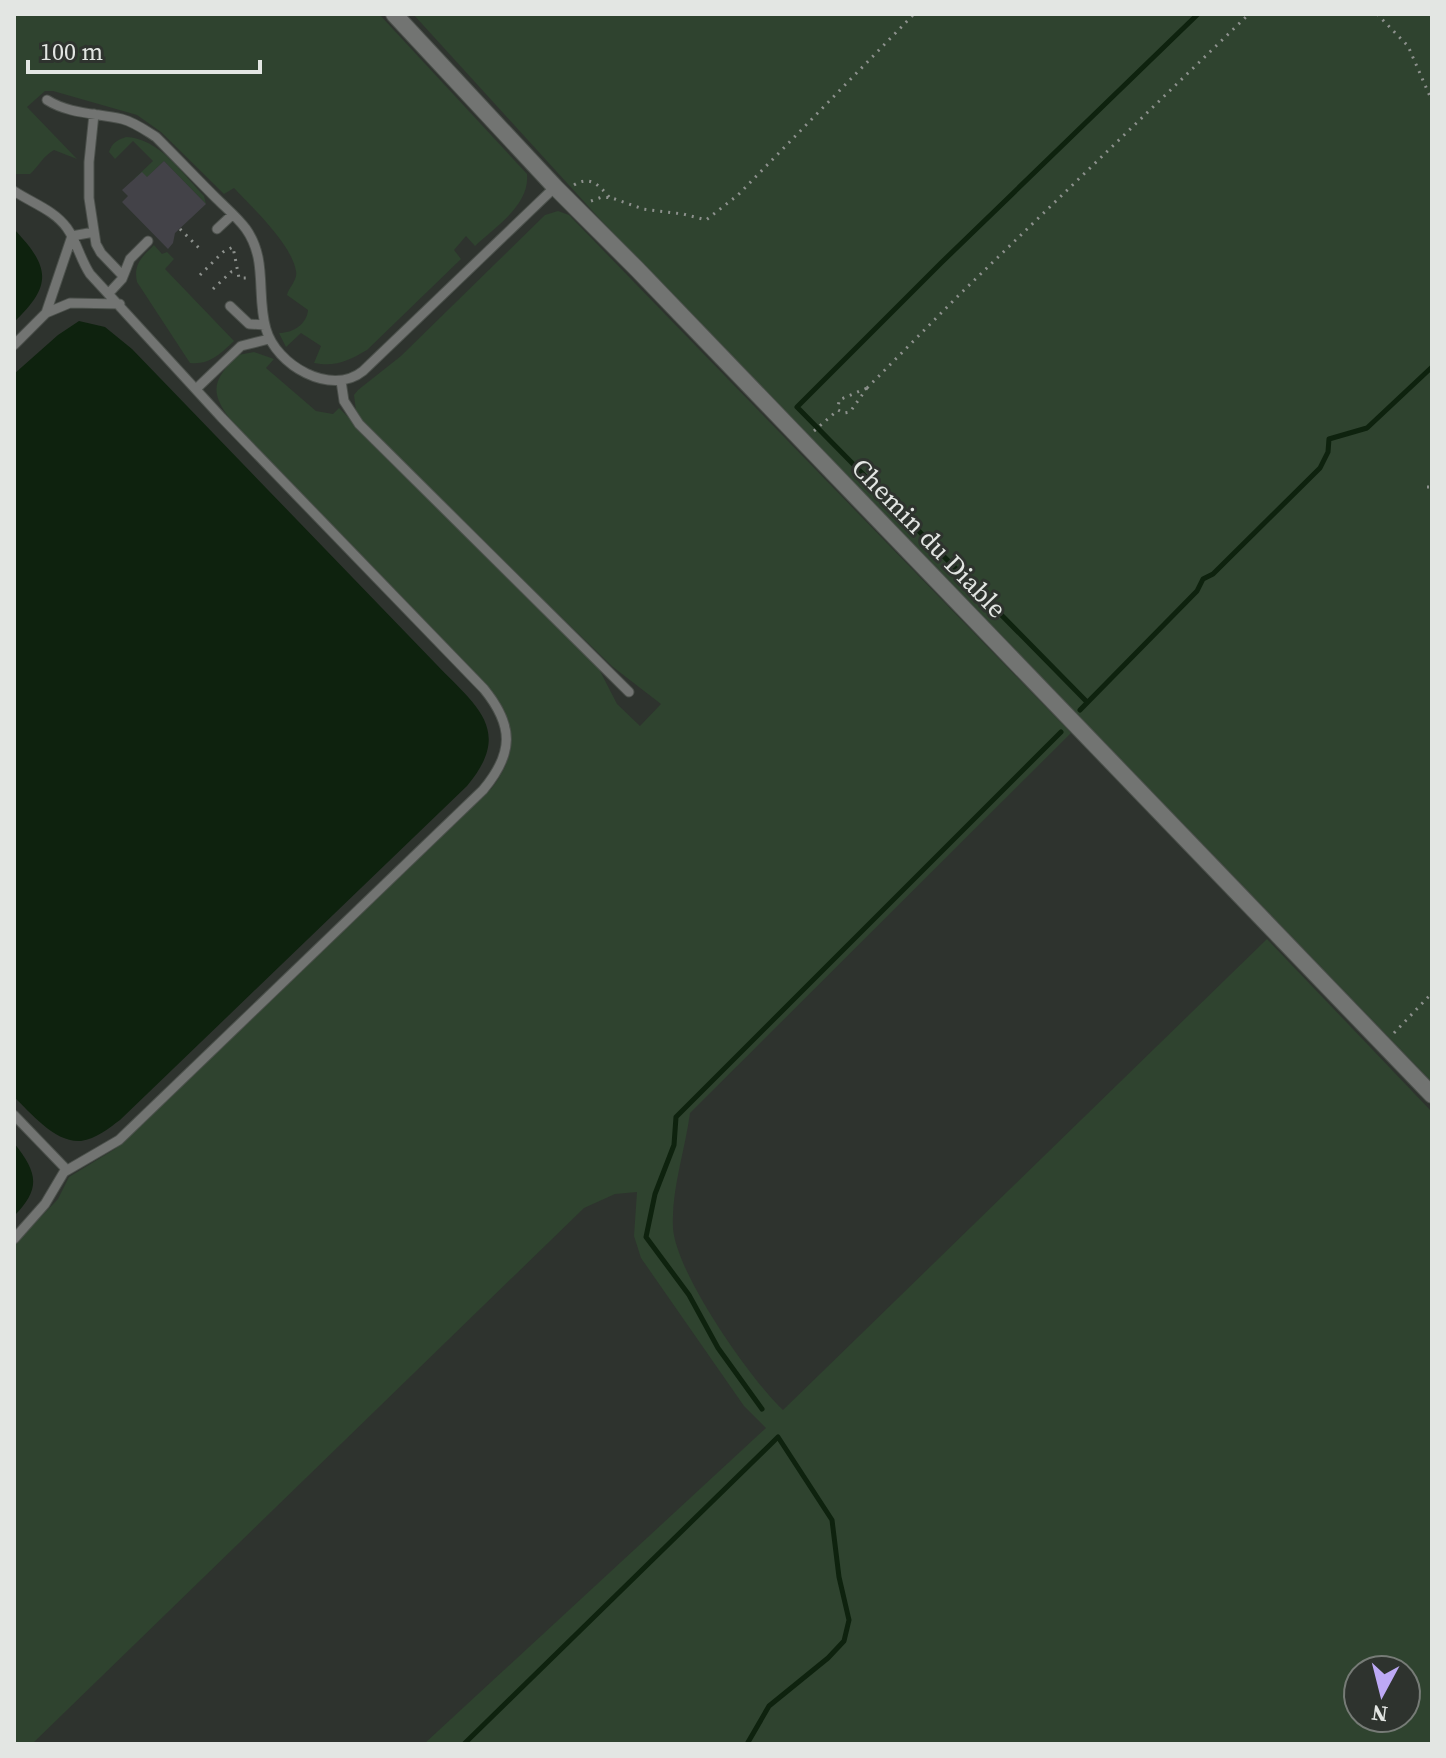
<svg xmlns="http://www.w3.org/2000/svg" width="1446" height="1758" font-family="'Source Serif 4',serif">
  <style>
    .green { fill: #2f432f; fill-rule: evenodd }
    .water { fill: #0e220e }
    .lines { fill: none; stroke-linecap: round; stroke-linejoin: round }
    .stream { stroke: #0e220e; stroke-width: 5 }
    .building { fill: #434248 }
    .lane-casing { stroke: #4b504b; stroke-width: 11 }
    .street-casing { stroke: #4b504b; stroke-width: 18 }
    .path { stroke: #8d918d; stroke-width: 3; stroke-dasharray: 2 6; stroke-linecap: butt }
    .lane { stroke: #727472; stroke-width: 9 }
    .street { stroke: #727472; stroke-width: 16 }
    .labels { text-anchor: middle; stroke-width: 6; stroke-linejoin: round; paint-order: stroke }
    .street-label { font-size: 26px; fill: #e3e6e3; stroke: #2e332e }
  </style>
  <rect width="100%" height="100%" fill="#2e332e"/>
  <!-- green -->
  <path class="green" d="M14 14H379L527 174C530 205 496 226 475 246L466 236 454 250 461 259 367 350C348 361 336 367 314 363L321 346 301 333 286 347 279 333C293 333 307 324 308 310L287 295C289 287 298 280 296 271 292 245 252 207 234 188L224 194 161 132 137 115 53 91H45L27 107 77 159 54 150C43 156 39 166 30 174H14Z
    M413 14H1432V1082L598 217Z
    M126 137C159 138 183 174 204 196L206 204 164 161 143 181 135 178 153 161 133 141 115 159 109 152C112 143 117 140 126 137Z
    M558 211 569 215 1071 733 690 1113C685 1151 671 1190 673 1228 676 1273 750 1379 783 1410L1267 939 1432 1112V1744H424L766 1428 744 1406 641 1258 634 1236 637 1192 615 1194 584 1208 32 1744H14V1245L58 1199 69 1177 115 1149 492 788C520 750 516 725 488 688L230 419C209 391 213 380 238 355L254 352 274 359 266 368 316 411 333 414 339 408 586 655 599 669 617 704 640 726 661 704 613 667 471 530 362 420 356 411 354 395 358 390 401 356 545 215ZM1358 1670H1406V1718H1358Z
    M154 245 162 254 167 252 174 259 165 269 234 341C220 354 210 365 190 363L137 282C133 264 142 257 154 245Z"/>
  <!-- water -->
  <path class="water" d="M14 229C50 267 53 285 14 322Z
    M79 321 105 327 132 349 436 664C476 706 514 730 467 786L120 1120C109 1128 96 1139 81 1141 55 1143 31 1113 14 1097V374L58 335Z
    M14 1143C37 1172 42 1188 14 1216Z"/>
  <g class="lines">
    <!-- stream -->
    <path class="stream" d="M1086 701 797 407 941 263 1198 14
      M1080 710 1197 591 1203 579 1213 574 1320 468 1328 452 1329 439 1367 428 1432 367
      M762 1409 718 1348 689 1295 646 1237 655 1194 674 1145 676 1117 1061 732
      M464 1744 778 1437 832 1520 839 1577 849 1620 844 1641 828 1658 769 1706 747 1744"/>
  </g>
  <!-- building -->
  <path class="building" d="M164 161 206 204 175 233 173 243 168 249 122 202 128 196 122 190 142 172 147 177Z"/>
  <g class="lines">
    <!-- lane casing -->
    <g class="lane-casing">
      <path id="lane" d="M47 100C69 114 96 113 122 119 134 122 145 130 156 137 176 157 196 178 216 198 226 208 238 218 246 229 268 260 256 295 266 329 276 365 331 397 363 371L555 187
        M94 114 89 162V198L96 244 101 253 123 276
        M14 191C32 203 54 210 67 228 77 242 80 259 90 274L222 418 484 689C514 726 514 753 483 790L119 1140 64 1172 45 1204 14 1239
        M217 229 232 215
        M109 293 122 279 130 259 148 241
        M230 306 249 324 265 325
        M46 313 70 303 120 304
        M14 345 46 313 72 236 94 232
        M341 381 344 401 359 424 629 692
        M197 388 241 346 269 339
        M14 1115 67 1170"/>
    </g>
    <!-- street casing -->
    <g class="street-casing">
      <path id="street" d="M394 14 555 187 637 269 1432 1095"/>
    </g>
    <!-- path -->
    <path class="path" d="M1377 14 1408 46 1432 101
      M574 185C590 175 599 185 610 198
      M591 201 602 197 612 198 643 209 683 214 706 220 738 195 914 14
      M180 229 199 248
      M200 275 223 252 233 247 239 278H248
      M213 289 231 272 237 271
      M867 388 960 294 1249 14
      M867 388 850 412 844 413 838 410 839 400Z
      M814 431 838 410
      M1427 487H1432
      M1394 1033 1432 993"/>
    <!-- lane -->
    <use href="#lane" class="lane"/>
    <!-- street -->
    <use href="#street" class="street"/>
  </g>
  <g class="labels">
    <!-- street labels -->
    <g class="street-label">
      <text transform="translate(929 538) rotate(46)" y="9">Chemin du Diable</text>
    </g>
  </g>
  <!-- border -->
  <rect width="1446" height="1758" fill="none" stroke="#e3e6e3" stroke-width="32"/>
  <!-- north arrow -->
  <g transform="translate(1382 1694) rotate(187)"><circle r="38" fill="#2e332e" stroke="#767b76" stroke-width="2"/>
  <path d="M0-6L14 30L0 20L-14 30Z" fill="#bda9f5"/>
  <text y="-12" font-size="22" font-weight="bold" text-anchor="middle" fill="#e3e6e3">N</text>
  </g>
  <!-- scale -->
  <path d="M28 60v12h232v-12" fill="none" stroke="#e3e6e3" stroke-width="4"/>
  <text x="40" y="60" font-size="24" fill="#e3e6e3" stroke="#2e332e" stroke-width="6" paint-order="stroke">100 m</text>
</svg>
